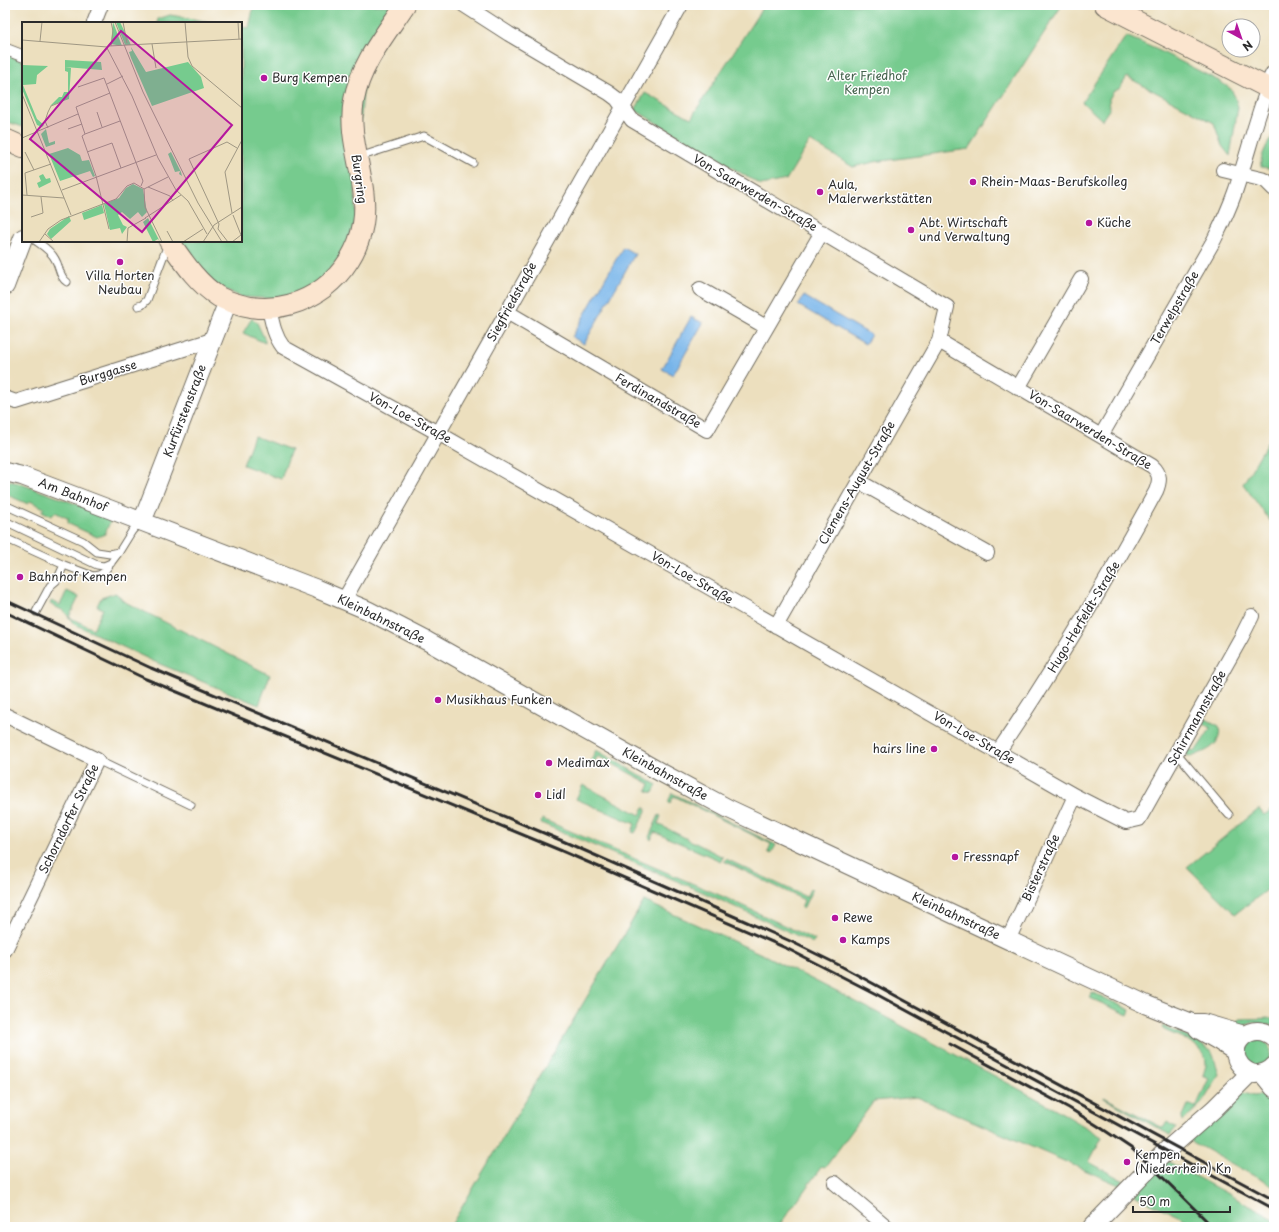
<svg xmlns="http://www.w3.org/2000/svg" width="1279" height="1232" font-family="'Playpen Sans',sans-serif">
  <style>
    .green { fill: #76cb8e; stroke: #507b5c }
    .water { fill: #76b4e9; stroke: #50708a }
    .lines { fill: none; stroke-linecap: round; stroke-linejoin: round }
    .service-casing { stroke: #6f6a5e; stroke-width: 9 }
    .pedestrian-casing { stroke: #6f6a5e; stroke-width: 13 }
    .minor-casing { stroke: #6f6a5e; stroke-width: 16 }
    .tertiary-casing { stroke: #6f6a5e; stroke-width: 20 }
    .secondary-casing { stroke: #6f6a5e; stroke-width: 22 }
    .service { stroke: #fff; stroke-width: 7 }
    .pedestrian { stroke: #fff; stroke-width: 11 }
    .minor { stroke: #fff; stroke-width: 14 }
    .tertiary { stroke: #fff; stroke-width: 18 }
    .secondary { stroke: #fbe5cf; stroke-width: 20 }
    .rail { stroke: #2b2b2b; stroke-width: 3 }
    .poi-dot { fill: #b5179e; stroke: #fff; stroke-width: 1.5 }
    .labels { text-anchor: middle; stroke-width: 3; stroke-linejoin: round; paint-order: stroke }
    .park-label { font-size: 12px; fill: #45634e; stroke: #fff }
    .poi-label { font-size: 12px; fill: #2b2b2b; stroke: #fff; text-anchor: start }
    .street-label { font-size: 12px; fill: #2b2b2b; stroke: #fff }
    .inset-road { fill: none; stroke: #9f9783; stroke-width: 1 }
    .view { fill: #b5179e; fill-opacity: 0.15; stroke: #b5179e; stroke-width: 2 }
    .inset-edge { fill: none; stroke: #2b2b2b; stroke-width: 2 }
  </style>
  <rect width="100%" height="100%" fill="#fff"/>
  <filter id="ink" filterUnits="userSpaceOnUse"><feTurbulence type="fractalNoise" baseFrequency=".025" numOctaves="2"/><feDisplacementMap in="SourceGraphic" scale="8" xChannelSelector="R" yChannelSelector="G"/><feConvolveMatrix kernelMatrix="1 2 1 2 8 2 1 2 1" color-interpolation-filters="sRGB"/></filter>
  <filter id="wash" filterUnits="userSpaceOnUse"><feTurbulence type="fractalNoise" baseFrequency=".012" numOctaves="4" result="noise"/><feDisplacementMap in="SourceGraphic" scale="16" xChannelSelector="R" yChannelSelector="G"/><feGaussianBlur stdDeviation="0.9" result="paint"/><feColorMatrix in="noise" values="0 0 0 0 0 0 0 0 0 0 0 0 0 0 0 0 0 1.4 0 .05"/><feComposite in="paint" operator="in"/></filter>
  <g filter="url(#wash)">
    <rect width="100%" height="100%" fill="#ecdfbe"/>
    <!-- green -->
    <path class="green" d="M254 5H398L366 53 355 192 356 218 346 251 317 284 281 299 241 297 212 283 178 241H241V27L249 28Z
      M764 5H1062L969 149 874 162 853 167 810 141 786 180 761 185 635 110 645 93 691 118Z
      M170 15 217 23H157L158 19Z
      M1126 36 1160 51 1219 81 1231 89 1235 97 1238 107 1230 156 1222 146 1214 123 1127 77 1120 88 1113 92 1109 99 1110 108 1102 120 1082 102Z
      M5 54 23 61V127L5 121Z
      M1274 134V169L1261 167C1259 157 1268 143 1274 134Z
      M252 318 257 323 265 340V343L243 333Z
      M1274 431V526L1243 484Z
      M254 436 291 450 281 479 243 465Z
      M5 480 18 483 112 517 105 534 97 537 67 523 69 519 55 512 52 516 42 511 44 508 30 501 28 504 5 494Z
      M67 591 79 597 69 617 93 629 103 609 97 606 101 598 116 593 123 601 270 675 259 705 155 662 74 624 64 611 50 604 51 601 60 605Z
      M1204 718 1219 726C1223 746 1206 751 1191 757L1184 754 1187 748 1195 752 1211 728 1202 723Z
      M596 750 657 785 653 793 647 791 650 784 598 756 593 764 592 763 591 761Z
      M583 785 640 815 644 807 647 809 635 833 632 832 635 824 576 799Z
      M672 793 776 845 771 854 768 852 771 844 674 796 670 803 668 802Z
      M1274 808V885L1235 914 1187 867 1259 809 1264 815Z
      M659 815 661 816 658 824 723 857 721 861 654 832 651 840 649 837Z
      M542 819 724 897 815 940 813 943 705 893 541 823Z
      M726 859 806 897 810 889 812 890 803 909 801 908 804 900 724 861Z
      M644 901 766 956 878 1013 1054 1108 1102 1137 1089 1162 1124 1181 1119 1185 917 1097 874 1101 827 1165 824 1167 822 1166 778 1227H450Z
      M1092 992 1130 1010 1128 1015 1090 998Z
      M1274 1018V1026L1255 1022 1243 1026H1231L1240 1019Z
      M1163 1026 1192 1039 1211 1051C1213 1053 1218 1070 1219 1075L1203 1102 1183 1121 1182 1118 1188 1105H1190L1196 1107 1209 1078 1203 1075C1204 1072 1205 1069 1206 1065 1207 1044 1178 1037 1164 1030L1162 1028Z
      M1258 1037 1270 1046C1273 1057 1266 1070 1253 1065 1249 1063 1246 1059 1243 1056L1245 1044Z
      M1237 1091 1254 1096 1271 1093 1274 1097V1187L1189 1140Z
      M1104 1097 1163 1128 1167 1122 1176 1128 1170 1135 1104 1098Z
      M1167 1161 1274 1219V1227H1201L1136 1196 1134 1193Z"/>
    <!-- water -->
    <path class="water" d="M623 247 635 254 584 344 572 337Z
      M804 296 871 335 865 344 798 305Z
      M691 317 703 323 673 375 662 369Z"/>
  </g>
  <g filter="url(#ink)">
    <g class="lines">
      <!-- service casing -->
      <g class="service-casing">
        <path id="service" d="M359 157 424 136 473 163
          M36 241C43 246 51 251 55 259 60 267 59 277 67 282
          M138 306 142 305 147 300 168 244
          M5 505 83 541 97 552 110 554 119 552
          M5 521 97 565 104 566 111 563
          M5 538 64 565 93 576 99 575 104 572 119 552 132 531 141 521
          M36 612 50 586 57 580 64 565
          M1181 758 1229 815
          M97 760 191 805"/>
      </g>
      <!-- pedestrian casing -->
      <g class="pedestrian-casing">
        <path id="pedestrian" d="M5 49 23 56"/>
      </g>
      <!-- minor casing -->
      <g class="minor-casing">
        <path id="minor" d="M464 5 509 34 609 93 617 99 632 120 947 307 939 341 1152 466C1161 474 1160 481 1156 491 1107 581 1055 668 998 752
          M94 23 101 5
          M1223 170 1265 180 1274 189
          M700 289 766 327
          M269 308C272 322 274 335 283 347L438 433 1075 796 1126 822 1139 819 1242 636 1252 616
          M507 312 707 430 822 232
          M1018 388 1081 279
          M5 398 16 402 212 340
          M1101 436 1214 240C1222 224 1229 209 1235 192 1247 157 1255 122 1268 88
          M858 481 987 553
          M344 600 681 5
          M776 626 939 341
          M5 715 97 760 5 950
          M1008 940 1075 796
          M835 1183 887 1227"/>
      </g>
      <!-- tertiary casing -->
      <g class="tertiary-casing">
        <path id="tertiary" d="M1268 88 1274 75
          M5 286 23 238
          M5 472 22 476 109 509 317 589 367 610 427 641 660 772 729 809 1147 1005 1192 1023H1203L1244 1035
          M141 521 146 512 228 301
          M1198 1029 1219 1041 1236 1052
          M1274 1038C1253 1018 1223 1045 1241 1066 1245 1070 1249 1073 1255 1074 1263 1074 1269 1072 1274 1066
          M1262 1073 1274 1088
          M1092 1227 1166 1151 1214 1109 1250 1073"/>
      </g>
      <!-- secondary casing -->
      <g class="secondary-casing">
        <path id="secondary" d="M1105 5 1274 91
          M5 139 23 147
          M169 241C183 261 197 283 219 297 229 302 240 305 251 307 304 315 354 276 363 224 370 182 346 142 354 100 360 65 385 35 405 5"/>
      </g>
      <!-- service -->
      <use href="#service" class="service"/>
      <!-- pedestrian -->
      <use href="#pedestrian" class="pedestrian"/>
      <!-- minor -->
      <use href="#minor" class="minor"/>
      <!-- tertiary -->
      <use href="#tertiary" class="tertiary"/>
      <!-- secondary -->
      <use href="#secondary" class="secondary"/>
      <!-- rail -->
      <path class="rail" d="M5 600 151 668 565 842 790 941 837 964 1274 1200
        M5 612 146 679 562 851 786 948 876 994 1274 1209
        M950 1044 1069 1108 1101 1128 1131 1148 1152 1167 1213 1227"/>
    </g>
  </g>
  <!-- markers -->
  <g class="poi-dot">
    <circle cx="264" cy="78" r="4"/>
    <circle cx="973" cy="182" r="4"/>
    <circle cx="820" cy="192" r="4"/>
    <circle cx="1089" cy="223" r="4"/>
    <circle cx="911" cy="230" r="4"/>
    <circle cx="120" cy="262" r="4"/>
    <circle cx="20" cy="577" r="4"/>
    <circle cx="438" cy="700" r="4"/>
    <circle cx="934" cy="749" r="4"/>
    <circle cx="549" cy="763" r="4"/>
    <circle cx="538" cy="795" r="4"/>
    <circle cx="955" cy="857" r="4"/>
    <circle cx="835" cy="918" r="4"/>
    <circle cx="843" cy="940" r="4"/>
    <circle cx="1127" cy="1162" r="4"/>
  </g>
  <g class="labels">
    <!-- park labels -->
    <g class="park-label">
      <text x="867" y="80">Alter Friedhof<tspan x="867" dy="14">Kempen</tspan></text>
    </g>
    <!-- poi labels -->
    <g class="poi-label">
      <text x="272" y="82">Burg Kempen</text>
      <text x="981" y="186">Rhein-Maas-Berufskolleg</text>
      <text x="828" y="189">Aula,<tspan x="828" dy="14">Malerwerkstätten</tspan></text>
      <text x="919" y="227">Abt. Wirtschaft<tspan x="919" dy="14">und Verwaltung</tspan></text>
      <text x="1097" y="227">Küche</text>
      <text x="120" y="280" text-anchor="middle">Villa Horten<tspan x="120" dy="14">Neubau</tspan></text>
      <text x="28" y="581">Bahnhof Kempen</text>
      <text x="446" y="704">Musikhaus Funken</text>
      <text x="926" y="753" text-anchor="end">hairs line</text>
      <text x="557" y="767">Medimax</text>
      <text x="546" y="799">Lidl</text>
      <text x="963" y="861">Fressnapf</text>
      <text x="843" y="922">Rewe</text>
      <text x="851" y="944">Kamps</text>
      <text x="1135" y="1159">Kempen<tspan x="1135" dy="14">(Niederrhein) Kn</tspan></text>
    </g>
    <!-- street labels -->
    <g class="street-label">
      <text transform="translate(359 179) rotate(82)" y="4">Burgring</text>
      <text transform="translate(755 193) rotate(30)" y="4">Von-Saarwerden-Straße</text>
      <text transform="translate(512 302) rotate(-61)" y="4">Siegfriedstraße</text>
      <text transform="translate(1175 308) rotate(-60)" y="4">Terwelpstraße</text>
      <text transform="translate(108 373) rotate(-17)" y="4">Burggasse</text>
      <text transform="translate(658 401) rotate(30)" y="4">Ferdinandstraße</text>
      <text transform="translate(185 411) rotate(-69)" y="4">Kurfürstenstraße</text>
      <text transform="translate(410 418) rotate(29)" y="4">Von-Loe-Straße</text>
      <text transform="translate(1090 430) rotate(31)" y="4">Von-Saarwerden-Straße</text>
      <text transform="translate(857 483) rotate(-60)" y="4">Clemens-August-Straße</text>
      <text transform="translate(73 495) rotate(21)" y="4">Am Bahnhof</text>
      <text transform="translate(692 578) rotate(30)" y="4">Von-Loe-Straße</text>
      <text transform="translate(1084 617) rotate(-59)" y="4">Hugo-Herfeldt-Straße</text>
      <text transform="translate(381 619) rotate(26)" y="4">Kleinbahnstraße</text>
      <text transform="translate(1197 718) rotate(-61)" y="4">Schirrmannstraße</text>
      <text transform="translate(974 738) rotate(30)" y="4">Von-Loe-Straße</text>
      <text transform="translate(665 774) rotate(29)" y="4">Kleinbahnstraße</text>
      <text transform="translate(69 819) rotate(-64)" y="4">Schorndorfer Straße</text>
      <text transform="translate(1041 868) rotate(-65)" y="4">Bisterstraße</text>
      <text transform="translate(956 916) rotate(25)" y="4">Kleinbahnstraße</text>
    </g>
  </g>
  <!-- overview -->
  <g transform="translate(22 22)">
    <rect width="220" height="220" fill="#ecdfbe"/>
    <path d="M91 0 100 24 89 22ZM94 0H98L109 23H103ZM109 25 124 50 166 40 179 55 182 66 130 84 109 36 107 30 110 29ZM43 38 79 40 80 48 43 45ZM0 43 26 44 15 53 14 62 1 63 15 97 22 103 20 105 15 103 0 67ZM43 45 49 46 47 77 28 84 37 75H40L42 70H46V50L43 49ZM24 107 27 121 33 119V122L24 125 19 112ZM46 126 58 133 60 139 67 138 73 154 71 155 68 149 38 159 27 132ZM149 130 159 150 160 154 157 152 158 149 153 150 146 132ZM21 152 24 157 28 156 29 160 17 166 15 161 19 159 17 154ZM111 162 121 167 125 190 120 195 116 190 108 197 100 190 96 193 101 203 105 205 100 212 98 206 88 208 82 182 97 176 104 166ZM80 183 82 191 62 198 60 191ZM47 194 49 199 29 217 25 212 28 207ZM126 196 138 220 136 217 131 220 121 200Z" fill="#76cb8e"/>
    <path class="inset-road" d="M93 0 121 70 176 181 200 220M101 0 105 21M163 0 166 35 170 44 220 86M216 0 217 17M0 18 85 25M18 19 20 0M130 22 134 46M89 24 91 9 89 0M85 62 101 54M56 65 82 56 121 159 119 164M0 72 49 193M75 90 80 105M26 106 23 99 26 90 29 84 39 80M46 107 60 102M63 112 98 99M0 116 56 92M3 130 12 148M65 130 90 121 99 146M126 165 148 174 151 179M122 167 146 155M40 168 134 133M0 173 42 176M5 173 3 151 29 142M210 191 203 150 220 118M9 195 21 191 19 175M123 196 159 173M87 207 74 154 60 114 63 112 54 85 88 71M145 209 151 220M23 212 32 220M185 212 166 179 154 168 136 136 110 74 85 26 87 24 220 17M17 220 26 207 39 198 94 177 105 164 112 161 122 167 123 185 140 220M105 220 106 206 124 196M161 220 181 207M181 220 192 203 220 185M206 220 196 207 197 202 167 137 205 120 215 126M210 220 219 213 211 193"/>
    <path class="view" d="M99 9 210 103 120 210 8 117Z"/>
    <rect width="220" height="220" class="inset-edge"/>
  </g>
  <!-- margin -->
  <rect width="1279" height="1232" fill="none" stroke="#fff" stroke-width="20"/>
  <!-- north arrow -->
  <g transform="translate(1241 38) rotate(140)"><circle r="19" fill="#ffffff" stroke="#aaaaaa"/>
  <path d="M0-3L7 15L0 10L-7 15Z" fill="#b5179e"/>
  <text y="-6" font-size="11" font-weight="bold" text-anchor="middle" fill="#2b2b2b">N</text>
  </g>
  <!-- scale -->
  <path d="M1133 1206v6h97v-6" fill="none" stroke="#2b2b2b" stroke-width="2"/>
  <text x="1139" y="1206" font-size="12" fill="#2b2b2b" stroke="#ffffff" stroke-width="3" paint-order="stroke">50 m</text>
</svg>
